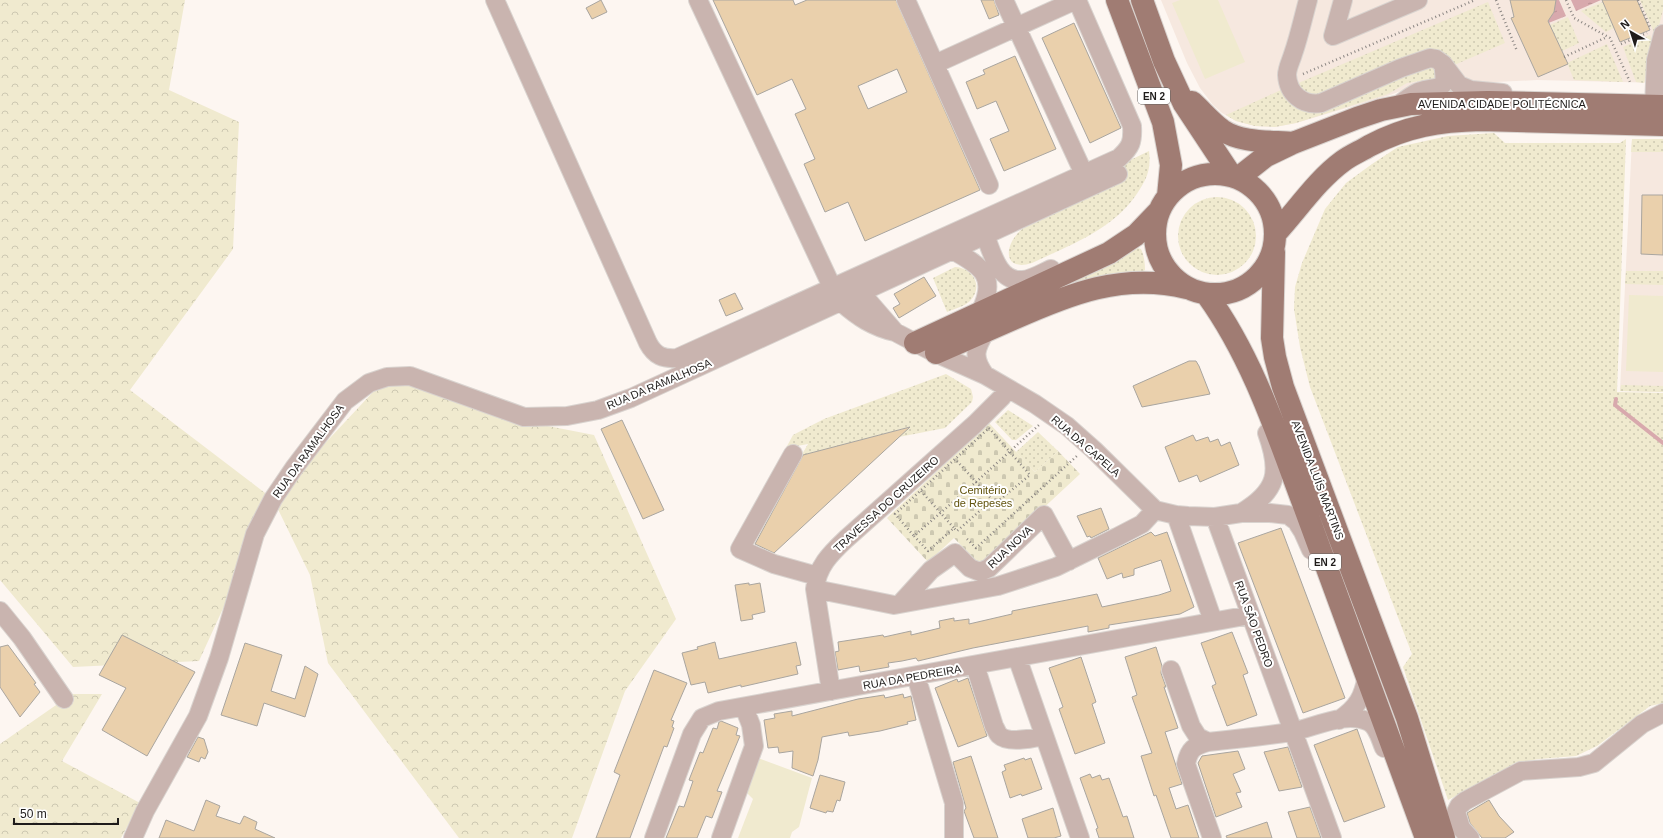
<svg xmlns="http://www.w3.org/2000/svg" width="1663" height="838" font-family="Helvetica,sans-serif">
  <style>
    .built { fill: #f6e8df }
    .grass { fill: url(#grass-dots) }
    .forest { fill: url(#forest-crowns) }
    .cemetery { fill: url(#cemetery-stones) }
    .garden { fill: #f0eacf }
    .water { fill: url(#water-ripples) }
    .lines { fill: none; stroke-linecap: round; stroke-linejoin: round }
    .stream { stroke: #d8a9ad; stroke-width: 4 }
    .building { fill: #ead0ac; stroke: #a9a59f; fill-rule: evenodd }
    .minor-casing { stroke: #d9d3cf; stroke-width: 20 }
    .major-casing { stroke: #d9d3cf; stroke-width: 24 }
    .path { stroke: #8b8683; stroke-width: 2.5; stroke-dasharray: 1 3; stroke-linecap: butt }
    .minor { stroke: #c9b4af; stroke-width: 18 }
    .major { stroke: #a07c73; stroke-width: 22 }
    .labels { text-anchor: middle; stroke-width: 4; stroke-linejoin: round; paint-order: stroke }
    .shield { fill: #fff; stroke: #62605f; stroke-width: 1 }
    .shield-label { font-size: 10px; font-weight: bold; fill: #1f1c1b }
    .street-label { font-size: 11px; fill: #1f1c1b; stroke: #fff }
    .park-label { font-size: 11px; fill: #62540e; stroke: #fff }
  </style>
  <defs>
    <pattern id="grass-dots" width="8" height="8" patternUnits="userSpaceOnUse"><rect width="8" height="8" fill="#f0eacf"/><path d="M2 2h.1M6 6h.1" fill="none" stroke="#cdc8b1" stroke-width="1.8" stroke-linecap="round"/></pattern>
    <pattern id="forest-crowns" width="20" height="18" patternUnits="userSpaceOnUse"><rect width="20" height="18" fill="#f0eacf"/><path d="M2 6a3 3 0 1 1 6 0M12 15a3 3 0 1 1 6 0" fill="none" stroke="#cdc8b1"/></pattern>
    <pattern id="cemetery-stones" width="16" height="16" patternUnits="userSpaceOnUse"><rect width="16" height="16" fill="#f0eacf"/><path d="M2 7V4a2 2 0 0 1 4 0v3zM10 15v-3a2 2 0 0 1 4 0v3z" fill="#cdc8b1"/></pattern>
    <pattern id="water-ripples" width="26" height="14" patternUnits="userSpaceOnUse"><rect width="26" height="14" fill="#d8a9ad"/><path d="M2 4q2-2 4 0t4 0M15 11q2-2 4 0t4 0" fill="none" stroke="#b99194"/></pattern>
  </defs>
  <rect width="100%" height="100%" fill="#fdf6f1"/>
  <!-- built -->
  <path class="built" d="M1161 0H1663V83L1537 80 1414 86 1390 95 1296 123 1275 127 1255 126 1236 121 1222 113 1213 105 1200 88 1187 63Z
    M1632 139H1663V392L1620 391Z"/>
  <!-- grass -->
  <path class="grass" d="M1640 0H1663V10L1656 37Z
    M1488 2 1505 43 1452 66 1447 58 1322 94C1310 96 1305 93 1296 84Z
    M1603 2 1614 28 1606 32 1581 11Z
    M1568 17 1579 43 1562 51 1550 25Z
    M1650 35 1653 45 1644 83 1636 82 1623 47Z
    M1607 44 1623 82 1574 80 1567 63Z
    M1434 63 1438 78 1407 83 1388 94 1296 123 1275 127 1255 126 1236 121 1226 115 1281 90 1287 99 1298 106Z
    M1494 133 1505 143H1620L1626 139 1617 392 1663 393V703L1650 706 1597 746 1576 756 1539 759 1515 763 1497 775 1448 800 1403 667 1412 654 1310 387 1300 347 1294 309 1295 287 1302 263 1325 209 1346 183 1372 164 1398 147 1448 136Z
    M1632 139H1663V152H1631Z
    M1149 151C1151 166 1148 177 1140 189 1116 229 1072 244 1032 263 1004 272 1003 247 1020 231 1024 227 1033 224 1039 221 1065 207 1093 196 1120 183L1123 181 1120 165Z
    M1178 236a39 39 0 1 1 78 0a39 39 0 1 1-78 0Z
    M1138 248 1141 249C1144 255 1145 263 1145 270L1142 272 1109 274 1024 301 1117 259Z
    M955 267C973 268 984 286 970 301 965 306 954 309 947 312L933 278Z
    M1626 271H1663V285L1625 284Z
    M946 374 971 389 973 397 972 402 945 428 899 437 909 427 801 456 808 444 786 448 793 435 824 419Z
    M1621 385 1663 386V392L1620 391Z
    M1008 410 1033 426 1016 440H1012L995 422Z
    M1038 432 1058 451 1035 472 1016 452Z"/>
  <!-- forest -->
  <path class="forest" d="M0 0H185L169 90 239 122 233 249 130 390 273 499 387 377 491 415 594 435 676 619 625 691 572 838H459L328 663 310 575 273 499 199 661 73 667 0 580Z
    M72 694H102L62 761 140 803 121 838H0V744Z"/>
  <!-- cemetery -->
  <path class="cemetery" d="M989 423 1035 472 1058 451 1080 474 981 566 954 538 928 562 887 518Z"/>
  <!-- garden -->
  <path class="garden" d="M1180 0H1218L1245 62 1205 79 1172 3Z
    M1629 295 1663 296V372L1626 371Z
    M758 758 812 778 799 827 792 832 790 838H738L753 799 745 791Z"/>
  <!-- water -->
  <path class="water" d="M1555 0H1559L1566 16 1546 24 1554 12Z
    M1571 0H1601L1576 11Z"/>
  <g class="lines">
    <!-- stream -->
    <path class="stream" d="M1616 399 1615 405 1663 443"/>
  </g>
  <!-- building -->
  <path class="building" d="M601 0 607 12 592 19 586 8Z
    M713 0H793L795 5 807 0H896L980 190 865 241 848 202 825 212 804 164 815 159 795 114 806 109 792 79 757 95ZM897 69 907 92 868 109 858 86Z
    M981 0H994L999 15 989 19Z
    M1510 0H1556L1554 12 1548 21 1568 64 1538 77 1511 18 1514 17Z
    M1602 0H1637L1650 30 1620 42Z
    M1074 23 1121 128 1090 143 1042 38Z
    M1015 56 1056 149 1004 171 990 139 1009 131 996 101 977 109 966 82 985 74 983 70Z
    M1642 195H1663V255L1641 254Z
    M924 277 936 296 899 318 893 308 900 304 894 294Z
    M735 293 743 309 726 316 719 300Z
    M1189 361H1196L1199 366 1210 394 1142 407 1133 386Z
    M622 420 664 510 643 519 601 429Z
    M910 427 774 553 755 544 803 455Z
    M1193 435 1196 441 1208 437 1210 442 1218 439 1221 446 1230 442 1239 465 1200 482 1197 475 1179 482 1165 447Z
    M1101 508 1109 529 1091 538 1090 536 1087 537 1077 516Z
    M1281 528 1345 698 1303 713 1238 543Z
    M1151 532 1155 536 1167 532 1194 607 1180 614 1109 625V628L1088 632V626L973 648 918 661 916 658 902 661 888 663 889 667 860 672 859 666 838 670 835 652 839 651 838 642 883 635 884 637 911 631V635L940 628 939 621 954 618V621L969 619V624L1012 614V611L1097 594 1102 607 1159 595 1171 591 1161 560 1134 569V575L1123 578 1122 573 1107 579 1098 558Z
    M749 583V585L760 583 765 612 752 615 753 619 741 621 735 585Z
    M1232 632 1248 673 1243 675 1257 715 1227 726 1212 686 1216 684 1201 643Z
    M122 635 195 672 147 756 102 730 126 688 99 675Z
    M715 642 719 659 796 642 801 665 796 666 798 674 741 687V685L708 693 705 682 691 685 682 653 698 649 697 647Z
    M245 643 282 655 271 691 295 699 305 666 318 674 305 717 264 703 257 726 221 715Z
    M8 645 36 683 34 684 40 692 20 717 0 687V647Z
    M1156 647 1162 666 1161 673 1166 687H1164L1178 728 1165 732 1182 784 1169 788 1176 809 1188 805 1199 838H1171L1156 795 1154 796 1141 756 1152 753 1132 697 1137 695 1125 657Z
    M1081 657 1096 702 1092 704 1105 743 1075 754 1059 709 1063 707 1049 668Z
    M654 670 687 683 671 720 674 721 672 727 674 728 667 747 664 746 630 838H596L620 775 614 772Z
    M968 678 987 736 958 747 935 688 957 679 958 682Z
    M903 694 904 698 911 696 916 720 907 722 908 724 880 731 849 736 848 732 822 737 818 760 813 776 792 768 793 751 779 753 778 747 768 748 764 720 775 718 774 714 792 711V716L858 699 884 695 885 698Z
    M721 721 738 728 736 735 740 736 717 791 722 792 712 818 706 816 697 838H666L679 806 684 807 693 781 689 780 700 752 703 753 713 728 717 729 719 722Z
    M1357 729 1385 807 1344 822 1314 745Z
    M198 737 204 739 208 752 205 759 201 757 199 762 187 757Z
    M1288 747 1302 787 1279 791 1264 752Z
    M1238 751 1245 769 1233 774 1241 792 1236 793 1242 807 1216 817 1198 763 1202 756Z
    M971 756 994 826 998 838H974L964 811 966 808 953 762Z
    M1024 758 1025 760 1031 758 1042 789 1022 796 1021 794 1010 798 1002 772 1006 770 1004 765Z
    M1090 774 1092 778 1100 775 1102 780 1109 778 1123 817 1127 816 1134 838H1099L1096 829 1098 828 1080 778Z
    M820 775 845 782 840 801 837 800 833 812 827 811 826 813 810 808Z
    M206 800 220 806 216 816 240 824 244 816 257 822 255 829 275 838H159L166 820 194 831Z
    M1489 800 1499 816 1514 832 1505 838H1482L1470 823 1467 813Z
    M1310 807 1321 838H1297L1288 812Z
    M1053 808 1061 836 1054 838H1028L1022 819Z
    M1267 822 1272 838H1227L1226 836Z"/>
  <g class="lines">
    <!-- minor casing -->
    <g class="minor-casing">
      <path id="minor" d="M495 0 648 343C655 356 663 359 677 358L1119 158C1131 147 1133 142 1132 126L1077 0
        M698 0 832 287
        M906 0 989 185
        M1004 0 1084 174
        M1308 0C1303 18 1299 37 1293 54 1291 61 1287 68 1287 75 1288 94 1303 106 1321 103L1401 68 1430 58 1436 59 1443 64 1459 85 1471 90 1503 93
        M1343 0 1333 36 1418 0
        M935 64 1076 0
        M1397 106C1404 101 1410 96 1418 92 1439 84 1448 95 1443 64
        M1654 106 1656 60 1663 34
        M985 235C992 252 998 282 1022 280 1031 280 1042 273 1051 269
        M952 250C982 266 998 277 980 312
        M856 295 869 302 895 332 931 351 985 375 1035 404 1067 426 1094 450 1155 510 1176 515 1188 516 1215 517 1241 513H1270L1288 515 1296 521 1303 532 1311 550
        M841 302C858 317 873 327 895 332
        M985 375C972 357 975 349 986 331
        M793 454 740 549 774 564 817 576
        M1241 513C1278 491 1281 472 1267 433
        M1176 515 1213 621
        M1215 517 1332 838
        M815 589 894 605 998 586 1056 567 1117 537 1142 524 1155 510
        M900 604 931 570 955 553 970 568 980 572 989 568 1044 515 1069 561
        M0 611 22 638 64 699
        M1017 657 1080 838
        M975 665 994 726C996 729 997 733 999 735 1008 744 1034 738 1044 736
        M1171 670 1191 726 1198 737 1208 742
        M916 676 954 803V838
        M831 691 815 589C817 567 830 554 846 539L975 424 1002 397 1007 388
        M1339 720C1358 707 1363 697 1367 676
        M133 838 145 811 198 716 219 658 255 534 273 499 294 468 345 401 369 383 387 377 410 376 524 417 567 416 598 410 631 398 1118 174
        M654 838 692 734 702 718 719 711 1250 615
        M721 838 754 746 751 725 744 707
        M1212 838 1186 764C1189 749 1194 746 1208 742 1236 739 1264 736 1291 732 1314 728 1346 710 1369 722 1378 727 1380 739 1384 748
        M1470 838 1461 828 1456 812 1459 806 1465 801 1521 771 1579 767 1594 763 1642 724 1663 713"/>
    </g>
    <!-- major casing -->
    <g class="major-casing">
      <path id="major" d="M1117 0 1163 122 1171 165 1168 196
        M1142 0 1164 61 1184 104 1231 175
        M1192 102C1202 111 1211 122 1222 130 1241 143 1270 141 1293 143
        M1155 234a60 60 0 1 1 120 0a60 60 0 1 1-120 0Z
        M1238 178 1266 156 1293 143 1357 118 1381 110 1411 104 1488 102 1663 106
        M1276 233C1298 209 1317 180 1343 161 1351 155 1361 151 1369 146 1407 126 1439 121 1481 120L1663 125
        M1274 252 1272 338 1275 357 1283 387 1407 718 1444 838
        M1207 295C1254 360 1278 437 1306 511 1347 620 1387 729 1426 838
        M915 343 1109 253 1136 235 1159 211
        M936 353C961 342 986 331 1011 320 1069 294 1123 272 1187 288"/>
    </g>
    <!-- path -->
    <path class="path" d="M1496 0 1517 51
      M1566 0 1574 18 1610 38 1630 82
      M1638 0 1650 27
      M1621 44 1647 33
      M1564 57 1607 37
      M1303 74 1475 0
      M989 428 1030 475 997 502 993 498 992 500 976 482 914 536 895 514Z
      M957 461 976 482 1039 425
      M921 491 954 528
      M914 536 928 551 954 528 957 531 992 500
      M967 539 976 548 1078 455"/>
    <!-- minor -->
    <use href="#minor" class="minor"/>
    <!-- major -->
    <use href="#major" class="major"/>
  </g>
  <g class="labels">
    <!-- shield labels -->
    <g class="shield">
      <rect x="1138" y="88" width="32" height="16" rx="3"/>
      <rect x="1309" y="554" width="32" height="16" rx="3"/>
    </g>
    <g class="shield-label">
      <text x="1154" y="100">EN 2</text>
      <text x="1325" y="566">EN 2</text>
    </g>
    <!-- street labels -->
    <g class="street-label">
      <text x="1502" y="108">AVENIDA CIDADE POLITÉCNICA</text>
      <text transform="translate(659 384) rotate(-23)" y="4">RUA DA RAMALHOSA</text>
      <text transform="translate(1086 446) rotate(41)" y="4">RUA DA CAPELA</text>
      <text transform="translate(308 451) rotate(-54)" y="4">RUA DA RAMALHOSA</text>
      <text transform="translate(1318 480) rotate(69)" y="4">AVENIDA LUÍS MARTINS</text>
      <text transform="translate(886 504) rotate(-42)" y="4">TRAVESSA DO CRUZEIRO</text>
      <text transform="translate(1010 547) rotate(-43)" y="4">RUA NOVA</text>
      <text transform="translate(1254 624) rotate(70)" y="4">RUA SÃO PEDRO</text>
      <text transform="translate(912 677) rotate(-10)" y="4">RUA DA PEDREIRA</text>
    </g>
    <!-- park labels -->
    <g class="park-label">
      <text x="983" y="494">Cemitério<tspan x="983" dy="13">de Repeses</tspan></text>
    </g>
  </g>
  <!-- north arrow -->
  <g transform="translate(1631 32) rotate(321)" stroke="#ffffff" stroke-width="3" paint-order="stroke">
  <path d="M0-3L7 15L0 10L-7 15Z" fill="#1f1c1b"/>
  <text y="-6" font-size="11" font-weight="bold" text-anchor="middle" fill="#1f1c1b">N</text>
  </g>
  <!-- scale -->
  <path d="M14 818v6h104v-6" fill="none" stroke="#1f1c1b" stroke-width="2"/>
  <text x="20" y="818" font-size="12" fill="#1f1c1b" stroke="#ffffff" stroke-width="3" paint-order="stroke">50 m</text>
</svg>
